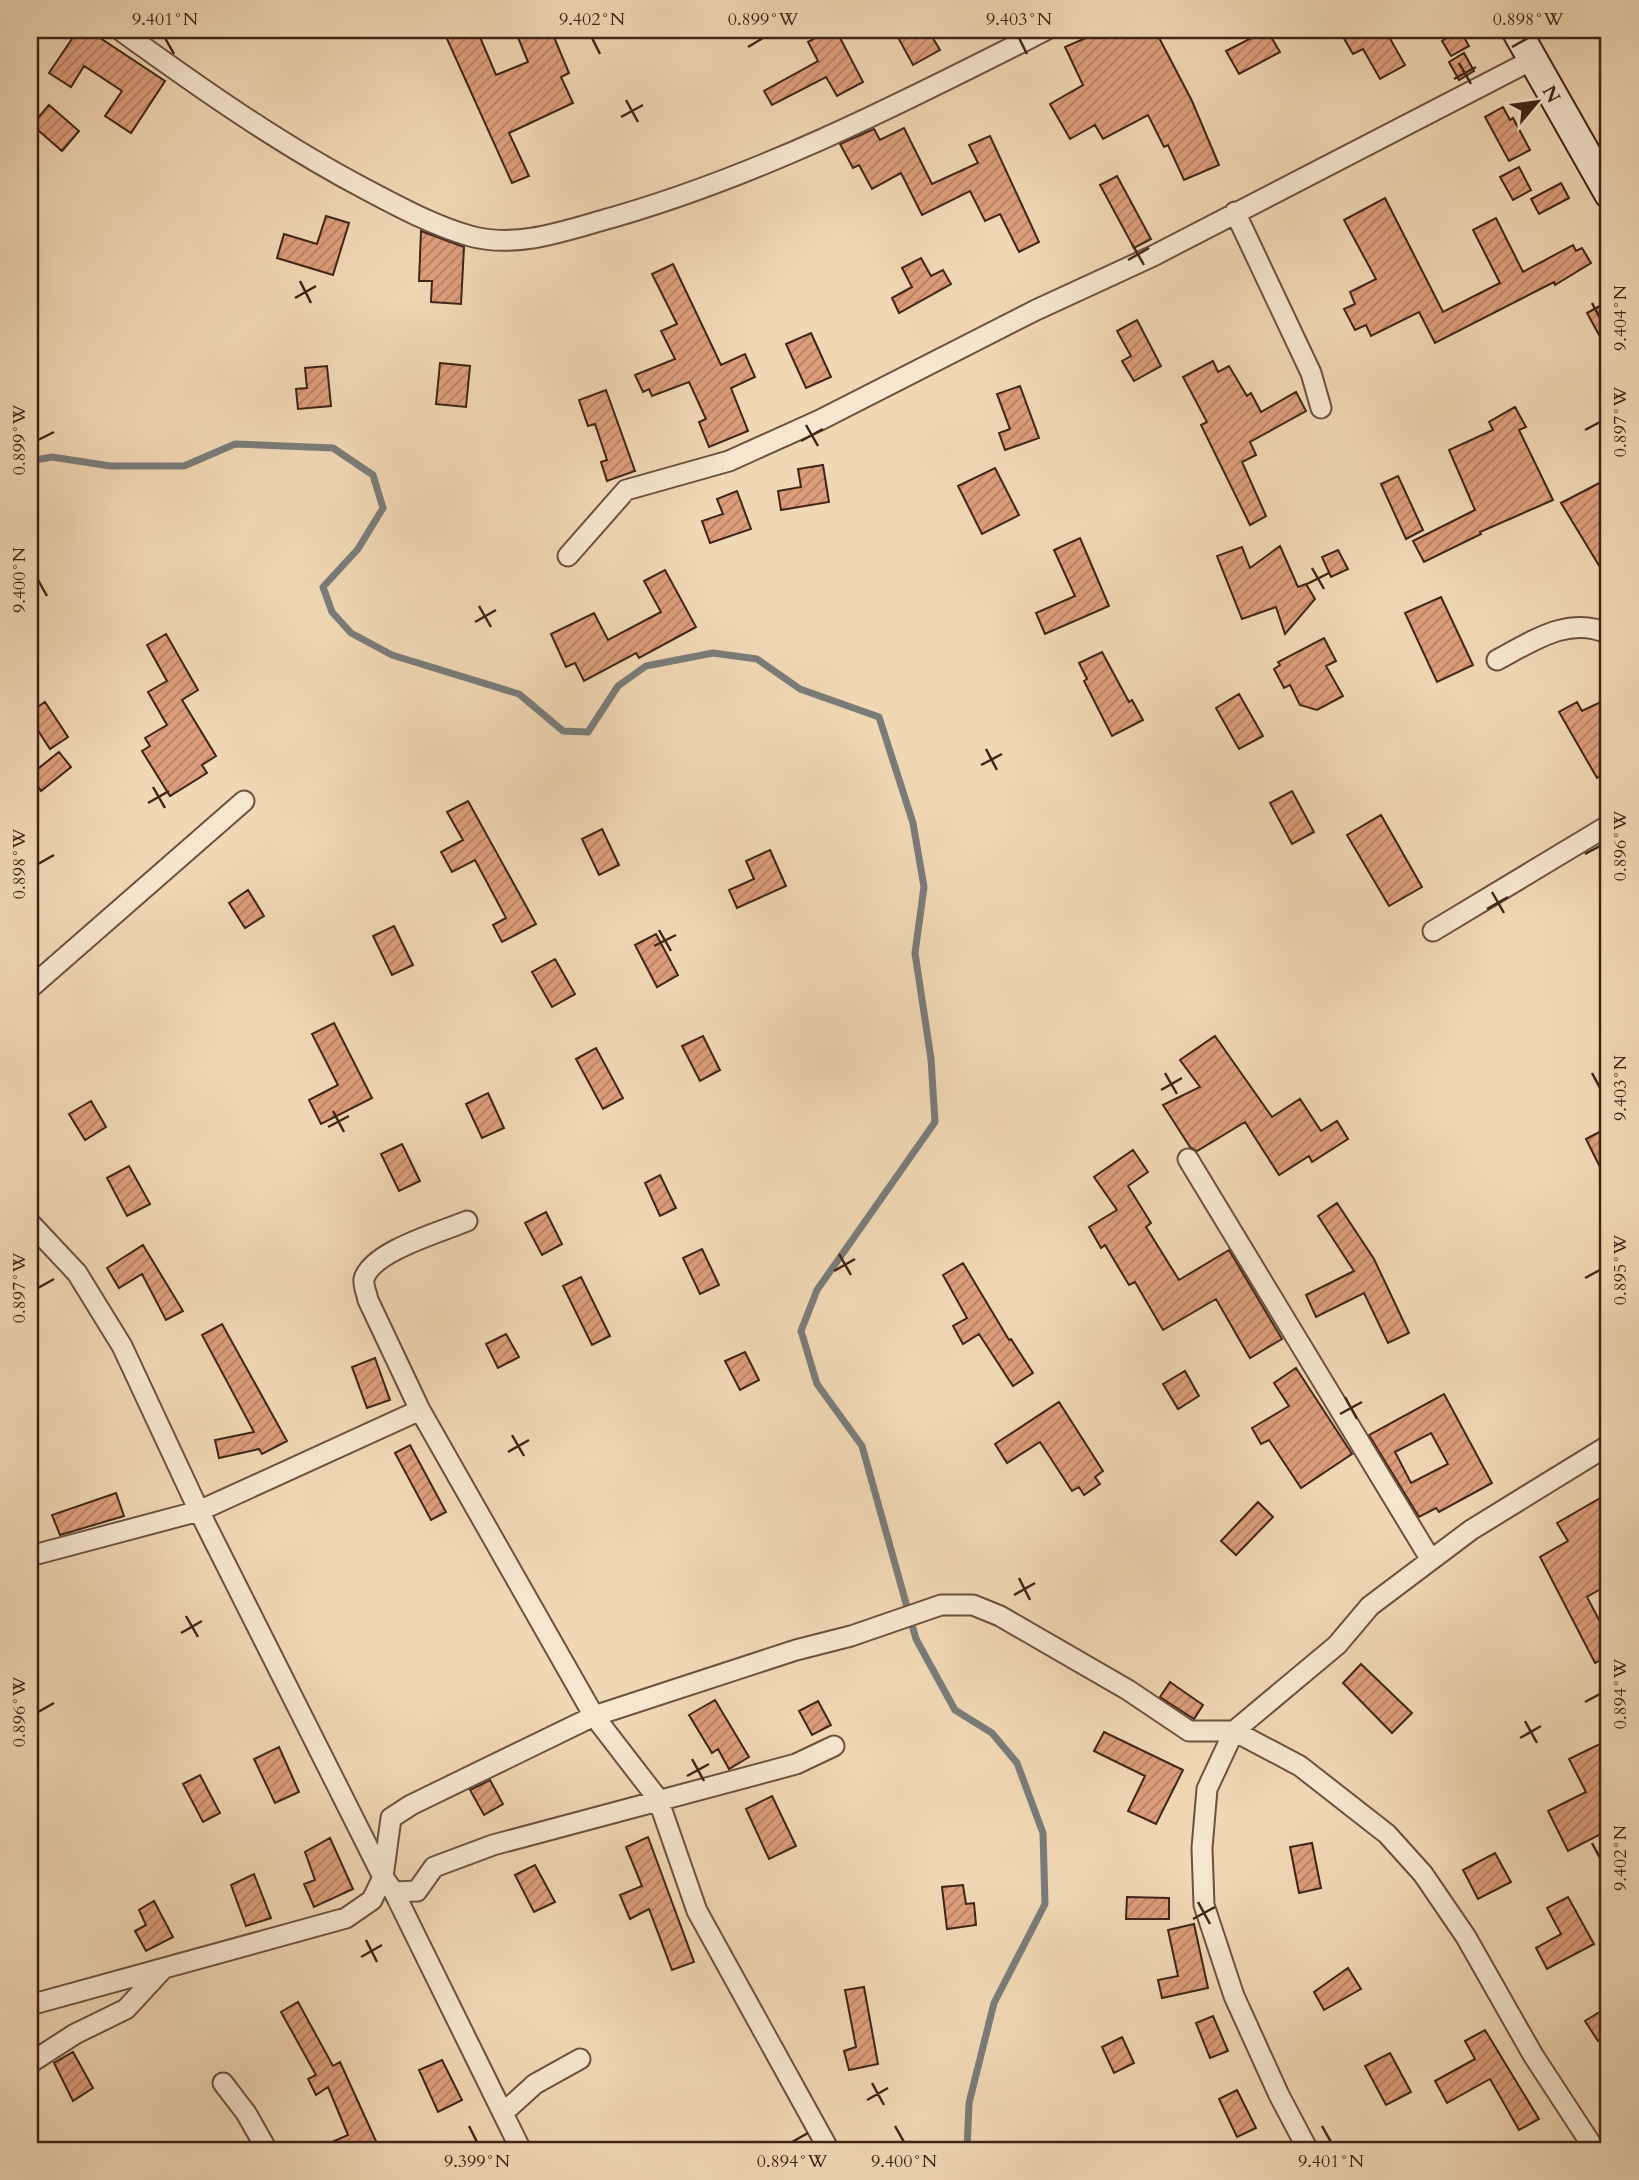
<svg xmlns="http://www.w3.org/2000/svg" width="1639" height="2180" font-family="Cardo,serif">
  <style>
    .lines { fill: none; stroke-linecap: round; stroke-linejoin: round }
    .stream { stroke: #7a7c79; stroke-width: 7 }
    .building { fill: url(#building-hatch); stroke: #402417; stroke-width: 2; fill-rule: evenodd }
    .minor-casing { stroke: #6c513e; stroke-width: 23 }
    .secondary-casing { stroke: #402417; stroke-width: 32 }
    .minor { stroke: #f6e6cf; stroke-width: 19 }
    .secondary { stroke: #f6e6cf; stroke-width: 28 }
    .ticks { fill: none; stroke: #402417; stroke-width: 2.5 }
    .neatline { fill: none; stroke: #402417; stroke-width: 2.5 }
    .ticks-label { font-size: 18px; text-anchor: middle; fill: #402417 }
  </style>
  <defs>
    <pattern id="building-hatch" width="6" height="6" patternUnits="userSpaceOnUse" patternTransform="scale(1.75)"><rect width="6" height="6" fill="#dd9e7c"/><path d="M-1 1l2-2M0 6l6-6M5 7l2-2" fill="none" stroke="#b58165"/></pattern>
  </defs>
  <rect width="100%" height="100%" fill="#f1d8b5"/>
  <filter id="stains"><feTurbulence type="fractalNoise" baseFrequency=".00286" numOctaves="4"/><feColorMatrix values="0 0 0 0 .2 0 0 0 0 .09 0 0 0 0 .02 0 0 0 .5 -.17"/></filter>
  <radialGradient id="worn" r=".72"><stop offset=".6" stop-color="#630" stop-opacity="0"/><stop offset="1" stop-color="#630" stop-opacity=".3"/></radialGradient>
  <g class="lines">
    <!-- stream -->
    <path class="stream" d="M30 461 52 457 110 466H184L235 444 333 448 373 475 383 508 358 549 323 587 332 612 351 633 392 655 519 694 563 731 588 732 618 686 646 666 713 653 757 659 800 689 879 717 913 823 924 887 915 953 931 1059 935 1122 817 1290 801 1331 817 1384 862 1446 916 1639 955 1710 992 1733 1017 1763 1043 1833 1045 1904 994 2003 969 2103 967 2150"/>
  </g>
  <!-- building -->
  <path class="building" d="M78 30H88L165 81 131 133 105 116 122 91 84 66 71 87 49 73Z
    M443 30H477L496 75 528 62 515 30H551L569 73 561 77 573 103 509 133 529 176 512 183Z
    M830 30H836L863 82 837 96 826 77 772 105 764 91 818 61 808 42Z
    M894 30H928L940 50 913 65Z
    M1104 30H1155L1192 101 1219 165 1184 180 1168 145 1164 147 1148 115 1103 139 1095 125 1070 139 1050 104 1083 85 1065 47Z
    M1267 30 1280 52 1239 74 1226 51Z
    M1339 30H1397L1388 35 1405 65 1380 79 1363 49 1353 54Z
    M1460 30 1469 46 1451 56 1442 41Z
    M1464 53 1474 71 1459 80 1449 62Z
    M49 105 79 131 62 151 32 125Z
    M1503 107 1510 120 1513 118 1530 150 1509 161 1485 117Z
    M904 128 932 184 978 163 969 145 990 136 1039 242 1019 252 1000 214 985 221 970 191 922 215 901 173 872 189 859 165 853 168 840 144 874 129 880 140Z
    M1519 167 1531 190 1513 200 1500 177Z
    M1117 176 1151 239 1134 248 1100 185Z
    M1561 183 1569 198 1539 214 1531 199Z
    M1385 198 1443 312 1500 283 1473 230 1496 218 1523 272 1573 245 1576 251 1582 248 1591 263 1555 285 1554 282 1435 343 1419 312 1371 336 1366 325 1355 330 1344 309 1355 304 1350 292 1376 279 1344 220Z
    M326 216 349 223 333 275 277 258 284 234 317 244Z
    M421 231 464 247 461 304 431 302 432 281H419Z
    M921 258 931 276 943 270 951 284 899 313 892 298 912 287 902 268Z
    M673 264 721 365 745 354 755 377 731 388 748 431 709 447 699 422 706 419 689 382 652 396 649 389 643 392 635 375 675 359 661 331 677 324 652 274Z
    M1609 301V353L1587 313Z
    M1137 320 1161 366 1134 381 1122 361 1131 356 1117 331Z
    M811 333 831 377 806 388 786 344Z
    M1213 361 1218 372 1229 366 1247 396 1251 393 1261 412 1296 392 1306 411 1250 442 1256 455 1242 462 1266 516 1250 525 1201 425 1207 422 1183 377Z
    M440 363 470 366 466 407 436 404Z
    M327 366 331 406 298 409 296 389 307 388 305 368Z
    M1020 386 1039 438 1005 450 999 433 1010 429 997 394Z
    M606 390 635 471 607 481 601 462 607 460 595 424 588 426 579 400Z
    M1515 407 1526 427 1519 430 1553 500 1480 532 1481 534 1424 562 1413 541 1475 510 1449 450 1493 430 1489 422Z
    M823 465 829 502 781 510 778 491 801 487 798 469Z
    M995 468 1019 515 982 534 958 486Z
    M1398 476 1423 530 1406 539 1381 484Z
    M1609 478V582L1561 503Z
    M737 491 751 529 710 543 702 521 723 514 717 499Z
    M1080 538 1109 606 1045 634 1036 613 1075 596 1054 550Z
    M1280 546 1298 587 1306 584 1315 599 1285 634 1276 607 1242 619 1217 556 1242 547 1250 568Z
    M1338 550 1348 569 1331 577 1322 557Z
    M665 570 696 627 639 658 636 653 584 681 575 663 566 667 551 634 594 613 608 640 661 612 644 581Z
    M1441 597 1473 665 1437 682 1405 613Z
    M166 634 198 690 182 700 216 756 202 765 207 773 170 796 142 751 150 746 145 738 167 725 148 692 167 681 147 645Z
    M1324 638 1336 661 1326 666 1343 696 1317 710 1300 705 1290 685 1284 688 1274 669 1280 665 1278 662Z
    M1102 652 1129 702 1132 700 1143 720 1112 736 1084 681 1087 679 1079 663Z
    M1239 694 1263 736 1239 749 1216 708Z
    M1609 698V771L1597 778 1559 712 1577 702 1582 711Z
    M45 702 68 737 50 749 30 718V712Z
    M59 752 71 767 41 791 30 775Z
    M1292 791 1314 832 1292 844 1270 803Z
    M468 801 536 924 502 942 493 925 506 918 475 860 452 872 441 852 463 840 447 812Z
    M1381 815 1422 887 1389 906 1347 835Z
    M602 829 619 865 599 875 582 839Z
    M770 850 786 886 737 908 729 890 754 879 746 861Z
    M248 890 264 916 245 928 229 903Z
    M394 926 413 965 392 975 373 936Z
    M656 934 678 975 657 987 635 945Z
    M555 959 575 994 552 1007 532 972Z
    M334 1023 372 1098 321 1124 309 1100 338 1085 312 1034Z
    M703 1036 720 1070 700 1081 682 1046Z
    M1215 1036 1272 1117 1300 1099 1321 1131 1337 1121 1348 1139 1312 1162 1309 1156 1279 1175 1245 1122 1197 1151 1190 1147 1163 1105 1200 1087 1180 1060Z
    M596 1048 623 1098 603 1109 576 1059Z
    M488 1093 504 1128 482 1138 466 1104Z
    M91 1101 106 1127 85 1140 69 1114Z
    M1609 1127V1185L1586 1139Z
    M402 1144 420 1181 399 1191 381 1154Z
    M1133 1150 1148 1172 1128 1186 1151 1223 1146 1227 1179 1280 1229 1250 1282 1339 1250 1358 1216 1299 1163 1330 1135 1282 1129 1285 1105 1245 1101 1248 1089 1227 1117 1210 1094 1177Z
    M129 1166 150 1204 127 1216 107 1178Z
    M660 1175 676 1208 660 1216 645 1183Z
    M1337 1203 1374 1259 1409 1333 1388 1343 1364 1293 1316 1317 1306 1295 1354 1271 1318 1216Z
    M546 1212 562 1244 542 1255 525 1223Z
    M143 1245 183 1311 166 1320 142 1274 119 1288 107 1268Z
    M702 1249 719 1285 700 1294 683 1258Z
    M963 1263 1009 1340 1011 1339 1033 1373 1013 1386 979 1334 963 1344 953 1326 967 1318 943 1275Z
    M581 1277 610 1336 592 1345 563 1286Z
    M222 1324 287 1441 262 1454 259 1449 219 1458 215 1440 254 1432 202 1335Z
    M506 1334 519 1357 498 1368 486 1344Z
    M745 1352 759 1380 740 1390 725 1361Z
    M375 1358 390 1400 367 1408 352 1367Z
    M1296 1368 1352 1454 1301 1488 1269 1440 1261 1444 1252 1428 1289 1406 1274 1383Z
    M1185 1371 1199 1396 1178 1409 1163 1384Z
    M1444 1394 1492 1483 1439 1512 1436 1508 1419 1517 1369 1435ZM1431 1433 1448 1464 1411 1483 1395 1452Z
    M1059 1402 1103 1471 1095 1477 1100 1484 1084 1495 1079 1487 1072 1491 1040 1442 1007 1463 995 1444Z
    M410 1445 446 1512 431 1520 395 1453Z
    M116 1493 124 1516 60 1535 52 1515Z
    M1609 1493V1584L1587 1597 1609 1639V1656L1595 1663 1540 1557 1568 1541 1557 1523Z
    M1258 1502 1273 1517 1236 1555 1221 1541Z
    M1361 1664 1412 1713 1392 1733 1343 1683Z
    M1170 1682 1203 1705 1194 1719 1160 1697Z
    M715 1700 749 1757 729 1769 718 1749 712 1753 689 1715Z
    M818 1701 831 1725 812 1735 799 1711Z
    M1104 1732 1183 1770 1156 1824 1128 1811 1145 1776 1094 1751Z
    M1604 1742 1609 1753V1830L1568 1851 1548 1811 1586 1792 1569 1759Z
    M279 1747 299 1792 275 1803 254 1759Z
    M200 1775 220 1813 203 1822 183 1784Z
    M490 1780 503 1804 484 1815 470 1790Z
    M772 1796 796 1846 769 1859 746 1809Z
    M648 1837 694 1962 672 1970 649 1909 630 1919 620 1895 642 1886 626 1847Z
    M330 1838 353 1889 314 1907 304 1884 315 1880 305 1852Z
    M1312 1843 1321 1888 1299 1893 1290 1847Z
    M1495 1853 1511 1882 1478 1899 1463 1870Z
    M535 1865 555 1902 534 1912 515 1875Z
    M254 1874 271 1918 246 1926 231 1885Z
    M963 1885 966 1904 974 1903 976 1925 947 1929 942 1887Z
    M1127 1897 1169 1898V1919H1126Z
    M1568 1897 1594 1944 1547 1969 1536 1948 1561 1934 1547 1908Z
    M154 1901 173 1937 146 1951 135 1931 146 1925 139 1910Z
    M1194 1924 1208 1988 1162 1998 1158 1980 1178 1976 1168 1930Z
    M1348 1968 1361 1989 1324 2010 1314 1992Z
    M864 1987 878 2064 849 2070 844 2051 856 2047 845 1990Z
    M298 2002 333 2066 340 2062 380 2150H314L348 2135 328 2087 316 2095 308 2079 316 2075 281 2012Z
    M1609 2006V2033L1598 2041 1585 2021Z
    M1213 2016 1228 2051 1210 2058 1196 2023Z
    M1485 2030 1539 2119 1519 2130 1490 2079 1447 2103 1435 2081 1475 2059 1465 2041Z
    M1122 2037 1134 2063 1114 2073 1102 2047Z
    M73 2052 93 2088 73 2101 54 2063Z
    M1390 2053 1411 2092 1386 2105 1365 2066Z
    M442 2060 462 2100 438 2112 419 2070Z
    M1237 2090 1256 2128 1237 2137 1219 2099Z"/>
  <g class="lines">
    <!-- minor casing -->
    <g class="minor-casing">
      <path id="minor" d="M120 30C200 88 281 145 369 191 401 208 435 226 470 236 513 248 559 233 600 221 756 178 902 103 1046 30
        M1235 212 1311 373 1321 408
        M568 556 626 490 729 461 820 420 1036 310 1153 256 1534 59
        M1497 660C1533 641 1569 615 1609 634
        M1433 931 1609 825
        M30 988 244 801
        M1188 1159 1431 1560
        M467 1221C441 1232 372 1251 364 1279 363 1286 367 1294 368 1300L420 1410 594 1716 658 1799 697 1911 829 2150
        M30 1223 77 1273 122 1346 199 1511 383 1877 394 1892 521 2150
        M30 1556 199 1511 420 1410
        M394 1892 417 1891 434 1867 493 1845 796 1764 834 1746
        M30 2005 346 1918 372 1900 383 1877 391 1818 411 1805 594 1716 796 1650 851 1636 941 1605H973L1000 1616 1128 1690 1189 1731H1234L1300 1766 1387 1834 1423 1874 1466 1937 1533 2055 1595 2150
        M30 2063 75 2034 126 2009 163 1969
        M223 2083 246 2113 267 2150
        M503 2113 535 2084 580 2059
        M1308 2150 1279 2095 1234 1996 1204 1905 1202 1848 1207 1789 1234 1731 1337 1645 1370 1606 1471 1530 1609 1445"/>
    </g>
    <!-- secondary casing -->
    <g class="secondary-casing">
      <path id="secondary" d="M1516 30 1609 194"/>
    </g>
    <!-- minor -->
    <use href="#minor" class="minor"/>
    <!-- secondary -->
    <use href="#secondary" class="secondary"/>
  </g>
  <!-- ticks -->
  <path class="ticks" d="M165 38 174 54M592 38 600 54M1019 38 1027 54M748 47 763 38M1512 47 1528 38M1459 63 1471 84M1454 79 1476 67M626 100 638 122M621 117 643 105M1132 244 1144 265M1128 260 1149 248M300 281 311 303M295 298 316 286M1592 303 1600 318M806 425 818 446M1585 430 1600 422M38 440 54 432M801 441 823 429M1312 568 1324 589M38 580 47 596M1307 584 1329 573M479 606 491 627M475 622 496 610M986 749 997 770M981 765 1002 754M153 787 165 808M148 803 169 791M1585 854 1600 846M38 864 54 855M1492 892 1504 913M1487 909 1508 897M659 930 671 951M654 946 676 935M1165 1073 1177 1094M1592 1073 1600 1088M1161 1090 1182 1078M333 1111 344 1132M328 1127 349 1116M839 1254 851 1275M834 1271 855 1259M1585 1278 1600 1270M38 1288 54 1279M1345 1397 1357 1419M1340 1414 1362 1402M512 1435 524 1456M508 1452 529 1440M1019 1578 1030 1600M1014 1595 1035 1583M186 1616 198 1637M181 1633 202 1621M1585 1702 1600 1694M38 1712 54 1703M1525 1721 1537 1743M1520 1738 1541 1726M692 1759 704 1781M687 1776 709 1764M1592 1843 1600 1858M1198 1902 1210 1924M1193 1919 1215 1907M366 1940 377 1962M361 1957 382 1945M872 2083 884 2105M867 2100 888 2088M469 2126 477 2142M895 2126 904 2142M1322 2126 1331 2142M792 2142 808 2133"/>
  <!-- margin -->
  <rect width="1639" height="2180" fill="none" stroke="#f1d8b5" stroke-width="77"/>
  <!-- north arrow -->
  <g transform="translate(1537 102) rotate(61)" stroke="#f6e6cf" stroke-width="5" paint-order="stroke">
  <path d="M0-5L12 26L0 18L-12 26Z" fill="#402417"/>
  <text y="-10" font-size="19" font-weight="bold" text-anchor="middle" fill="#402417">N</text>
  </g>
  <rect x="38" y="38" width="1562" height="2104" class="neatline"/>
  <g class="ticks-label">
    <text x="165" y="25">9.401°N</text>
    <text x="592" y="25">9.402°N</text>
    <text x="763" y="25">0.899°W</text>
    <text x="1019" y="25">9.403°N</text>
    <text x="1528" y="25">0.898°W</text>
    <text transform="translate(1620 318) rotate(-90)" y="6">9.404°N</text>
    <text transform="translate(1620 422) rotate(-90)" y="6">0.897°W</text>
    <text transform="translate(19 440) rotate(-90)" y="6">0.899°W</text>
    <text transform="translate(19 580) rotate(-90)" y="6">9.400°N</text>
    <text transform="translate(1620 846) rotate(-90)" y="6">0.896°W</text>
    <text transform="translate(19 864) rotate(-90)" y="6">0.898°W</text>
    <text transform="translate(1620 1088) rotate(-90)" y="6">9.403°N</text>
    <text transform="translate(1620 1270) rotate(-90)" y="6">0.895°W</text>
    <text transform="translate(19 1288) rotate(-90)" y="6">0.897°W</text>
    <text transform="translate(1620 1694) rotate(-90)" y="6">0.894°W</text>
    <text transform="translate(19 1712) rotate(-90)" y="6">0.896°W</text>
    <text transform="translate(1620 1858) rotate(-90)" y="6">9.402°N</text>
    <text x="477" y="2167">9.399°N</text>
    <text x="792" y="2167">0.894°W</text>
    <text x="904" y="2167">9.400°N</text>
    <text x="1331" y="2167">9.401°N</text>
  </g>
  <rect width="100%" height="100%" filter="url(#stains)"/>
  <rect width="100%" height="100%" fill="url(#worn)"/>
</svg>
